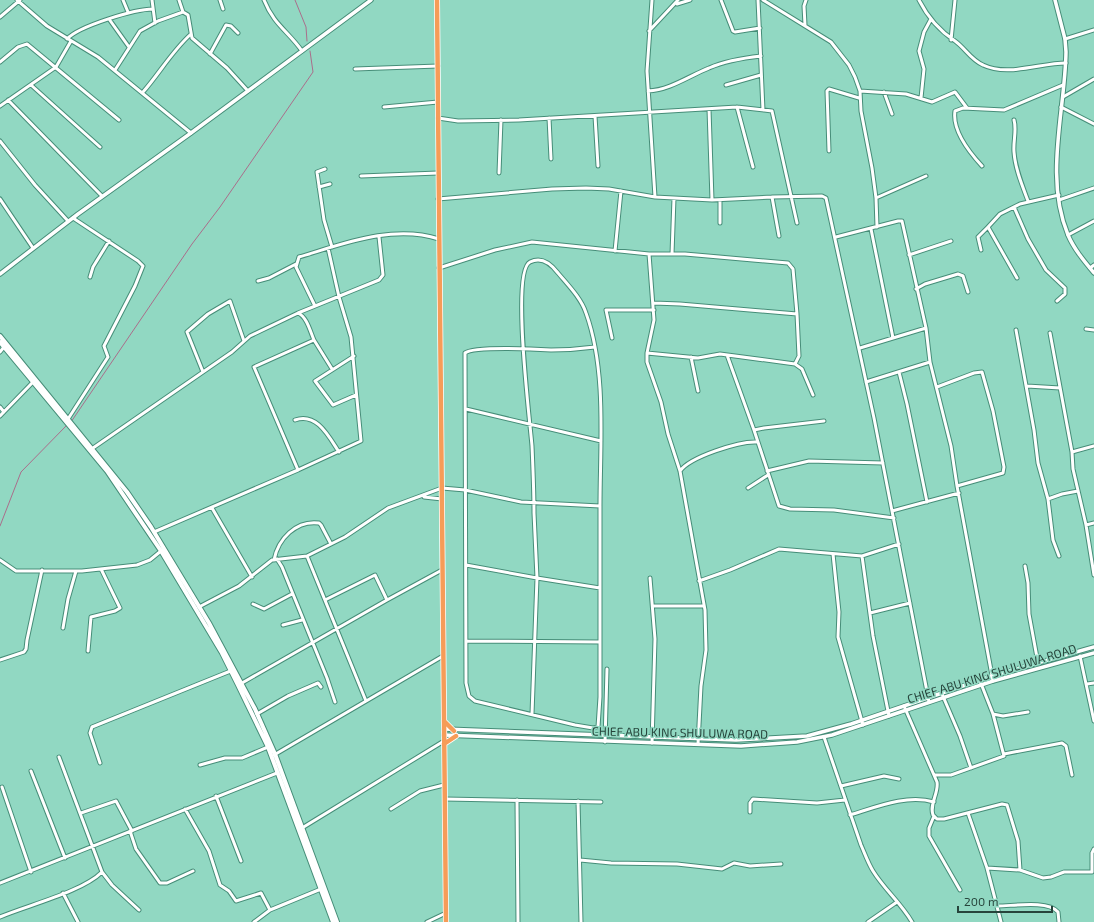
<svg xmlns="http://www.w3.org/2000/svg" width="1094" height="922" font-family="'Exo 2',sans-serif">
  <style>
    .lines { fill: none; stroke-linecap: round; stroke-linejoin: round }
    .stream { stroke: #aa6e8b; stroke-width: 1 }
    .minor-casing { stroke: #468d78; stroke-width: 5 }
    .tertiary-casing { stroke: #468d78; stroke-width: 5.5 }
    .secondary-casing { stroke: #468d78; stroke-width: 6 }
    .trunk-casing { stroke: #fff; stroke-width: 6 }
    .minor { stroke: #fff; stroke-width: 3 }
    .tertiary { stroke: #fff; stroke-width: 3.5 }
    .secondary { stroke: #fff; stroke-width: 4 }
    .trunk { stroke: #f69c58; stroke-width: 4.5 }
    .labels { text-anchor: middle; stroke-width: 3; stroke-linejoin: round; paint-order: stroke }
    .street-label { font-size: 12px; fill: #26443b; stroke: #91d8c2 }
  </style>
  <rect width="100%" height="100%" fill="#91d8c2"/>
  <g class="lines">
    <!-- stream -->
    <path class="stream" d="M295 0 306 27 307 41
      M71 422 192 244 220 207 313 72 310 51
      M0 526 21 472 67 425"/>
    <!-- minor casing -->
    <g class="minor-casing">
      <path id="minor" d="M17 0 47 26 98 57 191 133
        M123 0 128 12
        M152 0 155 23
        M179 0 183 12 188 15 192 38 227 68 248 91
        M220 0 223 9
        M264 0C274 25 288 31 302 51
        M652 0 647 71 655 197
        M721 0 733 31 735 32 760 28
        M758 0 763 110
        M763 0 831 42 849 65 855 77 860 91 861 111 872 168 876 198 877 227
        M919 0C927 16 940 31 955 41 965 48 971 60 983 65 1008 77 1040 63 1066 63
        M677 4 690 0
        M0 17 20 0
        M109 19 129 47
        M805 25 804 6 806 0
        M649 31 678 0
        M67 39C79 26 135 9 153 9
        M1065 39 1094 30
        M951 40 955 0
        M210 54 226 25 231 26 238 33
        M0 62 18 47 27 44 119 120
        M355 69 438 66
        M115 70 140 31 158 21 183 12
        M31 85 100 147
        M726 85 761 75
        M648 91C670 90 689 76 709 68 725 61 743 58 761 56
        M860 91 906 94 932 102 955 92 967 108
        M143 92C159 74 172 51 191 34
        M884 92 892 114
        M1063 97 1094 79
        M921 98 924 69 919 51 924 32 931 19
        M8 100 102 196
        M0 106 56 67 71 41
        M384 107 438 102
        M737 107 753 167
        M1061 107 1094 124
        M709 109 712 200
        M595 116 598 166
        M438 118 458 121 519 120 737 107 772 111 797 223
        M549 118 551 159
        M1014 120C1017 130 1013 141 1014 152 1015 168 1022 185 1028 201
        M0 141 35 185 68 221
        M829 151 827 91 829 89 859 98
        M982 166C970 153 952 130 955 111L963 108 1004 110 1063 85
        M325 169 317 172 324 220 332 247
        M499 173 501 120
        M361 176 438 173
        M319 187 330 184
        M772 197 779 236
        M876 198 926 176
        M0 199 33 248
        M438 199 552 189 586 188 609 189 655 197 712 200 772 197 822 196 826 198 874 418 929 702
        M1059 200 1094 188
        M1014 207 1028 239 1046 270 1065 288V294L1057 301
        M720 223V200
        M871 229 893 338
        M1068 235 1094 221
        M836 237 898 221H902L926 328 930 362 951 446 957 486 1003 473 1004 467 993 411 982 372 974 373 937 387
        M981 250 978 237 988 227
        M615 251 621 191
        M649 254 654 320 647 353V362L661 402 668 434 680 471 705 610 706 650 701 686 698 744
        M672 254 674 198
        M909 255 951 241
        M439 268 495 250 532 242 649 254H685L788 263 793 269 797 314 680 304 654 303
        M1090 268 1094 265
        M90 277 93 267 109 241
        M1017 278 988 227 1000 214 1020 204 1059 195
        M258 281 269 278 296 264
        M916 289 925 284 958 274 963 276 968 292
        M315 306 296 267 299 257C343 244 393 224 439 239
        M1086 329 1094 330
        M1016 330 1034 430 1038 463 1048 499 1053 540 1059 556
        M1050 333 1072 452 1073 469 1086 525 1094 575
        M612 338 606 310H654
        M314 340 332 369
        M595 347C580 349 566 350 551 350 537 349 473 346 465 353L466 683 469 696 475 701 575 725 593 728 598 727 600 697V506
        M860 348 926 328
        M0 352 4 347
        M647 353 698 358 720 354 795 364 802 369 813 395
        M727 355 754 430
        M354 356 315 381 333 405 356 395
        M691 357 698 391
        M795 364 799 356 797 314
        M203 372 187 332 208 314 230 301 244 341
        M899 372 907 404 927 502
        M866 382 930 362
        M1027 386 1060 388
        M0 407 4 412
        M466 409 601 441
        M0 416 33 382
        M68 419 108 357 104 346 135 286 143 266 138 261 73 218
        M295 420C317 412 329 437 339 452
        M824 421 764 428 754 430 779 506 790 509 834 510 894 518
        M93 448 232 352 250 336 298 313 379 280 383 275 379 237
        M1072 452 1094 446
        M298 470 361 441 351 337 339 297 328 248
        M680 471C690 457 739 441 757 442
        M767 471 809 461 883 463
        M957 486 993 681
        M748 488 768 475
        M424 497 442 499
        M1048 499 1062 494 1078 491
        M212 508 252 577
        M892 511 959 493
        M1086 525 1094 523
        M154 532 298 470 254 367 314 340C310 331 307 317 298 313
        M833 554 839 612 838 637 863 725
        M307 556 345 537 388 508 442 488 465 490 521 502 600 506C600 445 607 371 586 313 581 298 568 285 558 273 552 265 542 256 530 262 511 271 530 421 532 446 533 469 534 491 534 513L537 578 466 565
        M862 556 873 636 889 716
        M277 559 282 567 327 678 335 702
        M0 560 16 571H82L137 565 150 560 161 551
        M274 560C278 539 296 520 319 523L321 525 331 544
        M1025 566 1028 583 1029 614 1038 663
        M650 578 655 639 652 743
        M699 581 730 570 779 549 862 556 899 544
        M325 600 375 575 387 600
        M253 604 264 609 292 594
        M653 606H704
        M199 607 239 586 272 560 307 556 366 701
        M870 613 910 603
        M283 625 302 620
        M63 628 68 599 76 571
        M467 641 600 642
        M88 651 91 617 115 611 120 608 101 569
        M1080 656 1094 721
        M0 660 24 652 26 649 27 640 42 570
        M242 683 387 600 442 570
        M1087 684 1094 683
        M942 694 960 736 971 768
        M904 706 937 782C939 793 929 804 933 815L937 819H944L1002 804 1007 805 1018 841 1020 870
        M257 714 288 696 318 683 321 687
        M532 714 537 578 600 588
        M993 714 1003 716 1028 712
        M824 737 861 845C865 854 868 863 873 871 884 889 901 903 912 922
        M605 742 607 669
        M1004 754 1062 743 1066 746 1072 775
        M274 755 443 656
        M100 763 90 733 92 727 233 670
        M200 765 225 758H242L268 747
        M31 771 65 858
        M935 775H951L1004 756 993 714 980 681
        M841 786 884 776 899 779
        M2 787 31 872
        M216 796 241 861
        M445 799 601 802
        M517 800 518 922
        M578 801 581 922
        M185 809 209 851 220 885 229 891 236 901 261 893 270 910
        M391 809 420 791 444 785
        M750 812V803L753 799 817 803 845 800
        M81 813 116 801 132 831
        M968 813 987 868 1001 922
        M850 815C876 807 907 794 934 802
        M934 816 929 828V836L960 890
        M302 828 444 741
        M130 831 136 849 160 883H167L193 871
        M580 860 611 863 677 864 722 869 734 863 750 866 781 864
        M987 868 1020 870 1043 878 1051 877 1064 872H1092V853L1094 849
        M102 872 112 885 139 910
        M0 883 277 773
        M63 893 78 922
        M998 906C1013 906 1048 900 1058 912L1059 922
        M0 917C28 905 82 892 102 872L59 757
        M254 922 270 910 321 889
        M427 922 446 913
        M868 922 897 902"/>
    </g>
    <!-- tertiary casing -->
    <g class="tertiary-casing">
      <path id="tertiary" d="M1055 0 1065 39 1066 52C1065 112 1044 177 1068 235 1074 249 1084 261 1094 273
        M0 274 78 214 191 133 371 0
        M444 729 736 740 807 736 851 724 992 676 1094 647
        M444 735 741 746 797 742 832 735 993 681 1094 653"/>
    </g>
    <!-- secondary casing -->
    <g class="secondary-casing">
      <path id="secondary" d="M0 336 127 492 151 527 209 623 255 709 275 754 337 922
        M0 342 107 471 161 551 222 653 238 685 268 747 333 922"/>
    </g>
    <!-- trunk casing -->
    <g class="trunk-casing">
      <path id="trunk" d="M437 0 446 922
        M444 721 454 731
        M444 744 456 736"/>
    </g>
    <!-- minor -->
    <use href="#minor" class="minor"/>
    <!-- tertiary -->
    <use href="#tertiary" class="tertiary"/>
    <!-- secondary -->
    <use href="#secondary" class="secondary"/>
    <!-- trunk -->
    <use href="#trunk" class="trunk"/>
  </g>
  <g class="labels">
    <!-- street labels -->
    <g class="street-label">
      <text transform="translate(992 674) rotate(-17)" y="4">CHIEF ABU KING SHULUWA ROAD</text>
      <text transform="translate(680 733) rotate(1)" y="4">CHIEF ABU KING SHULUWA ROAD</text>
    </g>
  </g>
  <!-- scale -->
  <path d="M958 906v6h94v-6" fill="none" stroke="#26443b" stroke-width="2"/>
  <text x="964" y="906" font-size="12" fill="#26443b" stroke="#91d8c2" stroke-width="3" paint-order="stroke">200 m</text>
</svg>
